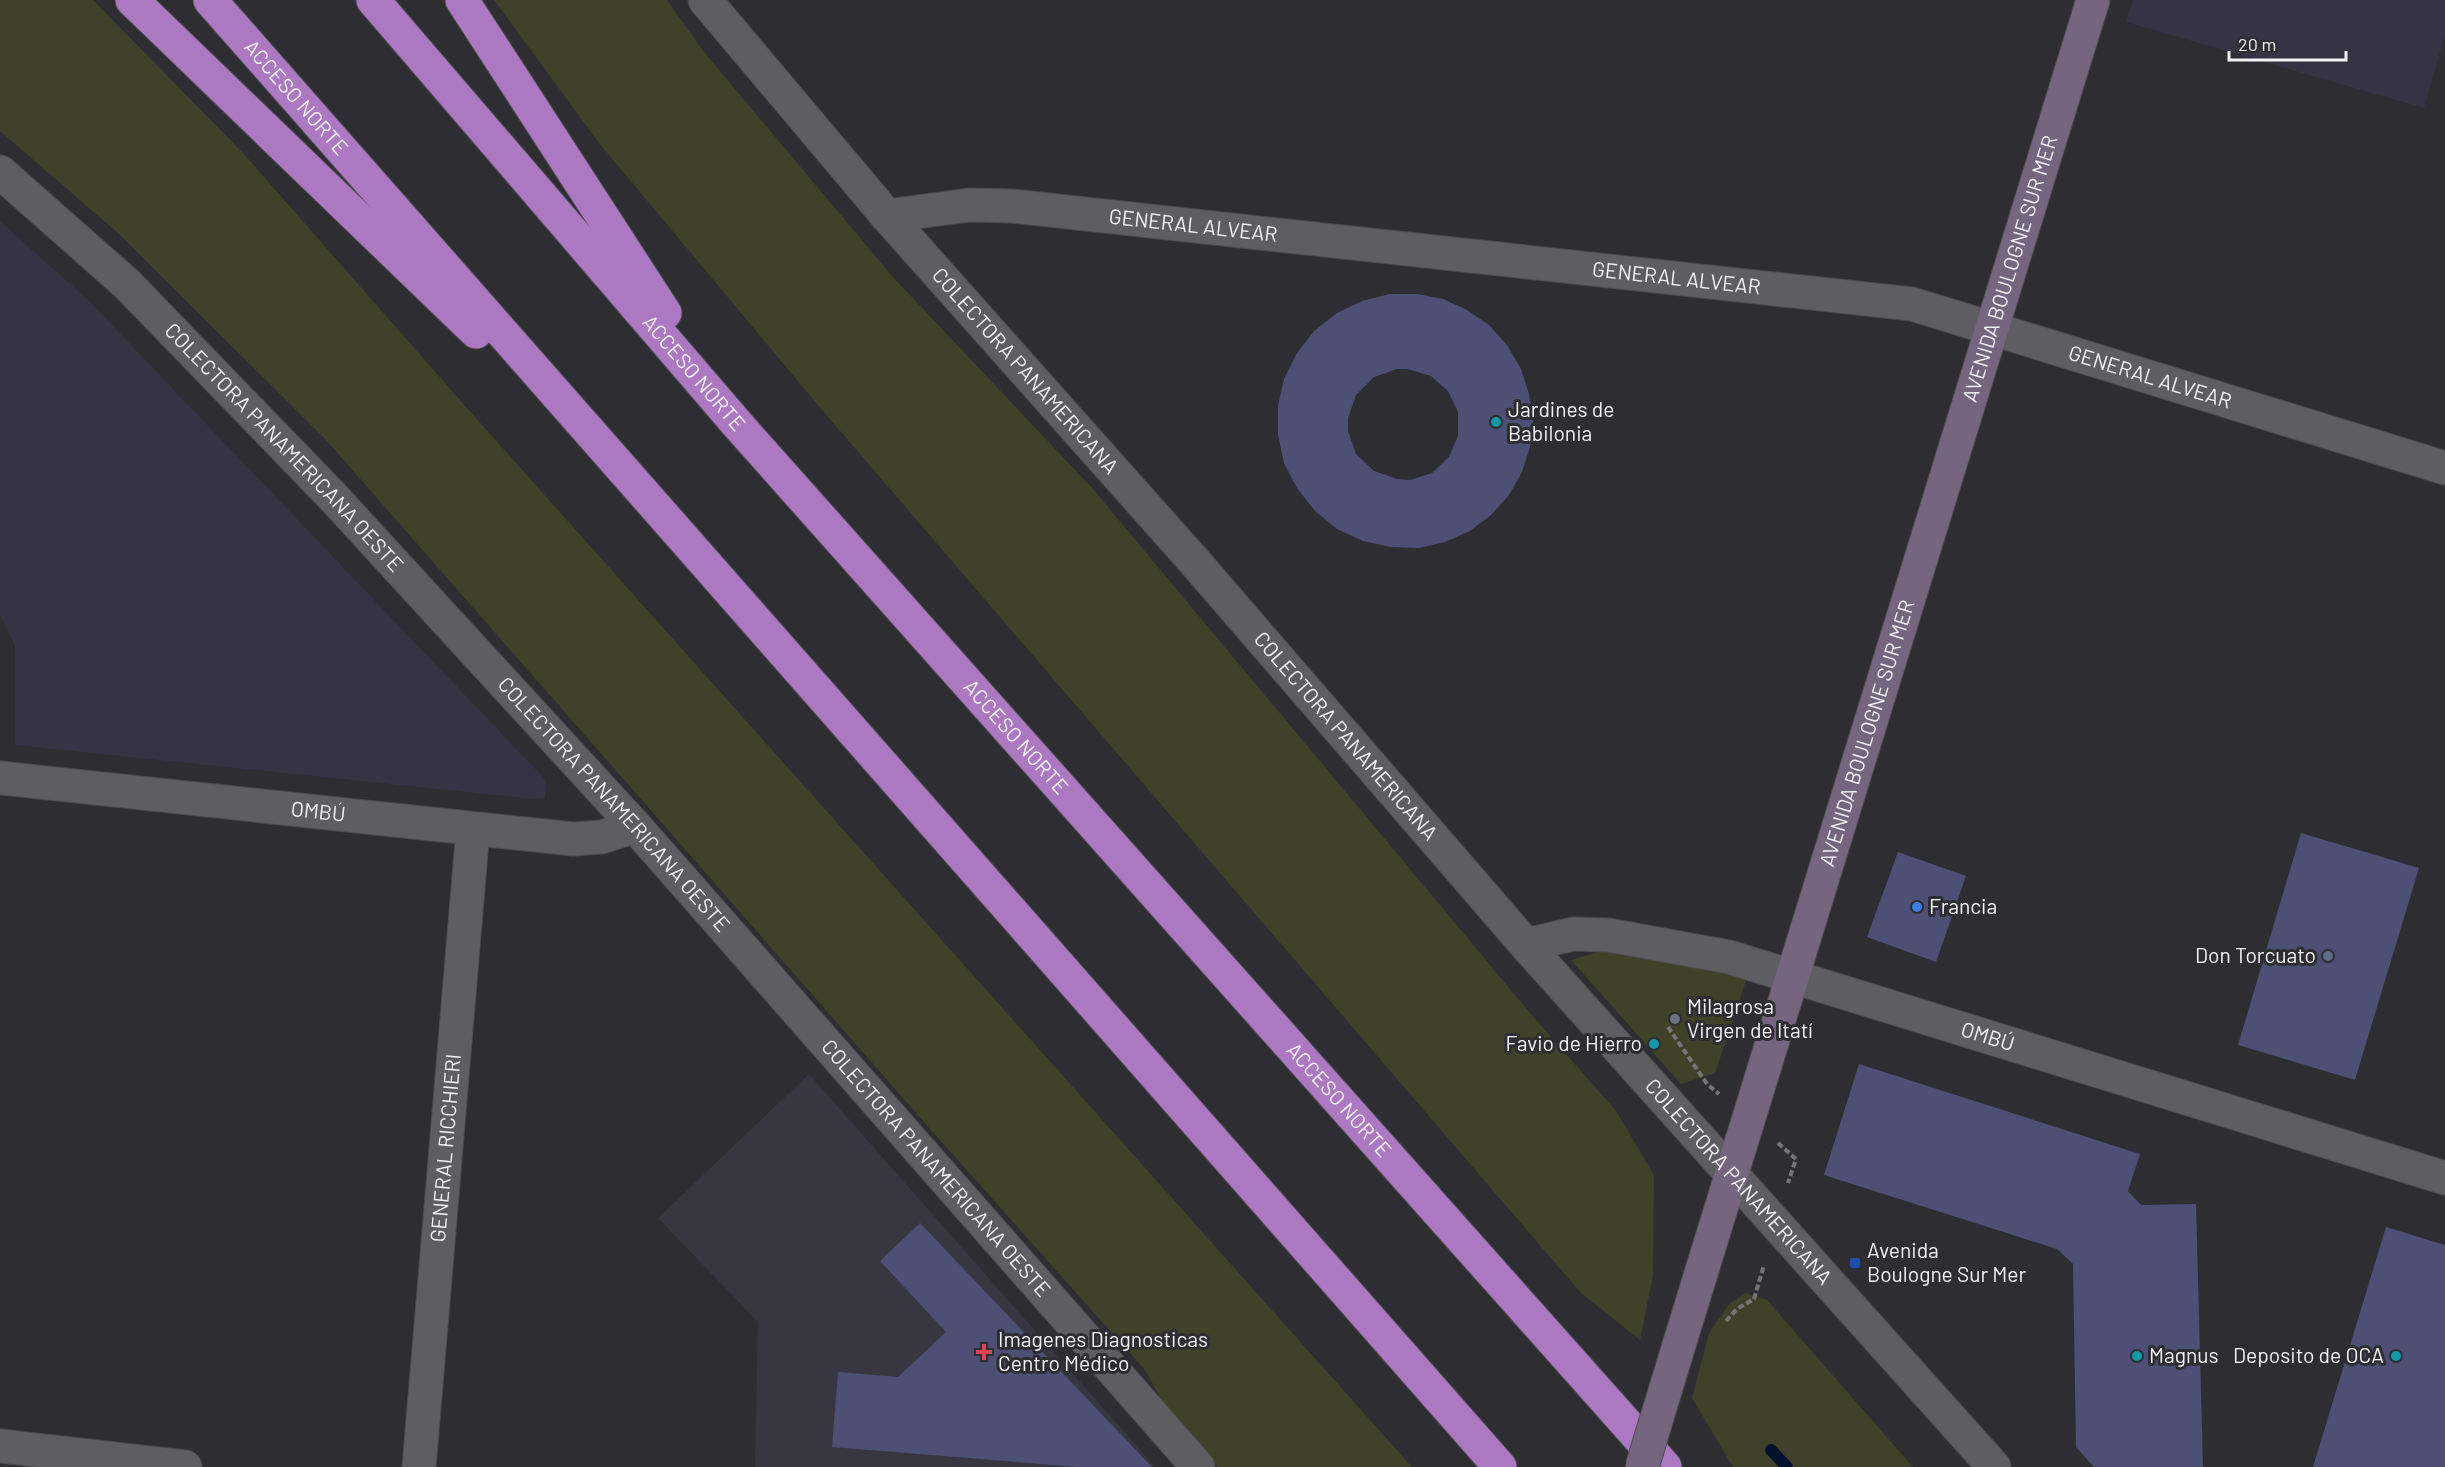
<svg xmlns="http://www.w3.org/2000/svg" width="2445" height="1467" font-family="Barlow,sans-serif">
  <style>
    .built { fill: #383741 }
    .industrial { fill: #363344 }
    .green { fill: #3f4128 }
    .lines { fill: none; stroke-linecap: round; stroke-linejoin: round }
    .stream { stroke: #05122f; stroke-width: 12 }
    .building { fill: #4e4f74; fill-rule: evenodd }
    .minor-casing { stroke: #4b4b4e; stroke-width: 35 }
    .tertiary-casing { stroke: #4b4b4e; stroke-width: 35 }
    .secondary-casing { stroke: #4b4b4e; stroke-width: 35 }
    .motorway-casing { stroke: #4b4b4e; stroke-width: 35 }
    .path { stroke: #757578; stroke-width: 4; stroke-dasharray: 6 3; stroke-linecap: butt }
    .minor { stroke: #5e5d62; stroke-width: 33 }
    .tertiary { stroke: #5e5d62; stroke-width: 33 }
    .secondary { stroke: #75657f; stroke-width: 33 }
    .motorway { stroke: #ac78c2; stroke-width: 33 }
    .secondary-bridge-casing { stroke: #4b4b4e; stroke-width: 35; stroke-linecap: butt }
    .secondary-bridge { stroke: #75657f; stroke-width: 33 }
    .culture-dot { fill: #0f9aa8; stroke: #2e2e32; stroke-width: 2 }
    .shop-dot { fill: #3f7fe0; stroke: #2e2e32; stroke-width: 2 }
    .service-dot { fill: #5c6f8a; stroke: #2e2e32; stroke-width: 2 }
    .worship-dot { fill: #6b7280; stroke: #2e2e32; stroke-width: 2 }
    .transit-dot { fill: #1a4fb4; stroke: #2e2e32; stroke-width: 2 }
    .health-dot { fill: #e0444e; stroke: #2e2e32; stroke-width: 2 }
    .labels { text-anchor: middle; stroke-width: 6; stroke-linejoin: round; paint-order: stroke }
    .street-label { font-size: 21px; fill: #f2f2f4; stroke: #2e2e32 }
    .poi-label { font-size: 21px; fill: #f2f2f4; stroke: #2e2e32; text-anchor: start }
  </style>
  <rect width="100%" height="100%" fill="#2e2e32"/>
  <!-- built -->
  <path class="built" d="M809 1074 1155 1467H755L758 1322 658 1218Z"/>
  <!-- industrial -->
  <path class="industrial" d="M2133 0H2445V35L2424 108 2126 22Z
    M0 221 89 301 546 780 545 798 534 799 15 745V646L0 615Z"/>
  <!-- green -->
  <path class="green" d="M0 0H93L243 153 466 407 1412 1467H1218L1171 1417 1145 1370 931 1130 327 441 118 233 0 131Z
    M494 0H667L704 52 892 276 1093 489 1530 1013 1616 1111 1654 1175 1653 1275 1640 1340 1581 1293 817 404 599 143Z
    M1604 950 1749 972 1715 1073 1681 1084 1571 960Z
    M1746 1293 1767 1300 1913 1467H1733L1692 1398 1709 1333 1730 1303Z"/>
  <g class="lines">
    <!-- stream -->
    <path class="stream" d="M1771 1450 1787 1467"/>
  </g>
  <!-- building -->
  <path class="building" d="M1390 294H1417L1443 299 1467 310 1489 325 1507 345 1521 369 1529 394 1533 420 1530 447 1522 472 1509 495 1491 515 1470 531 1445 542 1419 548 1391 547 1363 541 1337 529 1315 511 1297 488 1284 463 1278 435V406L1284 379 1297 353 1314 331 1337 313 1362 301ZM1397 369H1408L1431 376 1448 391 1458 412V436L1449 457 1432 473 1410 480 1397 479 1374 471 1356 454 1348 431V418L1356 395 1374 377Z
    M2301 833 2419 868 2355 1080 2238 1045Z
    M1898 852 1966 876 1936 962 1867 937Z
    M1859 1064 2140 1154 2128 1191 2141 1205 2196 1204 2203 1467H2094L2076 1447 2073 1264 2057 1249 1824 1175Z
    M920 1223 1152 1467H1078L832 1447 838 1372 898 1377 946 1332 880 1261Z
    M2386 1227 2445 1245V1467H2313Z"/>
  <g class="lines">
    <!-- minor casing -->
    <g class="minor-casing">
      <g id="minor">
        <path id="s1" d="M887 216 969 205 1012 206 1912 304 2445 468"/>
        <path id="s2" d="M0 778 573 839 602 837 635 826"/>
        <path id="s3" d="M1526 945 1573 934 1608 935 1729 957 2445 1178"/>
        <path d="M0 1446 185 1467"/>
        <path id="s4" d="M419 1467 473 829"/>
      </g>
    </g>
    <!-- tertiary casing -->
    <g class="tertiary-casing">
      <g id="tertiary">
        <path id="s5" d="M705 0 887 216 1194 561 1526 945 1994 1467"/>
        <path id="s6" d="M0 172 127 284 334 498 635 826 1198 1467"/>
      </g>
    </g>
    <!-- secondary casing -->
    <g class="secondary-casing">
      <g id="secondary">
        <path id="s7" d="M1679 1345 2093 0"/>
      </g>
    </g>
    <!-- motorway casing -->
    <g class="motorway-casing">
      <g id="motorway">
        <path d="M132 0 476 332"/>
        <path id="s8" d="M210 0 1500 1467"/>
        <path id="s9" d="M373 0 738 425 1665 1467"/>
        <path d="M462 0 665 313"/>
      </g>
    </g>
    <!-- path -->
    <path class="path" d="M1668 1027 1707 1084 1719 1094
      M1778 1143 1796 1159 1788 1183
      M1726 1321 1737 1309 1754 1299 1764 1265"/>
    <!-- minor -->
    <use href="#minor" class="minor"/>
    <!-- tertiary -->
    <use href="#tertiary" class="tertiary"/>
    <!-- secondary -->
    <use href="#secondary" class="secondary"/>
    <!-- motorway -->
    <use href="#motorway" class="motorway"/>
    <!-- secondary-bridge casing -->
    <g class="secondary-bridge-casing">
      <path id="secondary-bridge" d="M1642 1467 1679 1345"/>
    </g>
    <!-- secondary-bridge -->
    <use href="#secondary-bridge" class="secondary-bridge"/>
  </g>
  <!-- markers -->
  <g class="culture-dot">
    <circle cx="1496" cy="422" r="6"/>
    <circle cx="1654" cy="1044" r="6"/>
    <circle cx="2137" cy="1356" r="6"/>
    <circle cx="2396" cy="1356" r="6"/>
  </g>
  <circle class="shop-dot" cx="1917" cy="907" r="6"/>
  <circle class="service-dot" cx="2328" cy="956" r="6"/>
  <circle class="worship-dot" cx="1675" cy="1019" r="6"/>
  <rect class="transit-dot" x="1849" y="1257" width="12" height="12" rx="3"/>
  <path class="health-dot" d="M981 1343h6v6h6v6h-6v6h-6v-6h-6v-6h6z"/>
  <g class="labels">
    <!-- street labels -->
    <g class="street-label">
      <text dy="7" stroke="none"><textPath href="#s8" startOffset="130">ACCESO NORTE</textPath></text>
      <text dy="7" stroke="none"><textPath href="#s1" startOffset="308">GENERAL ALVEAR</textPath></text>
      <text dy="7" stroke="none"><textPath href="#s7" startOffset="1126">AVENIDA BOULOGNE SUR MER</textPath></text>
      <text dy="7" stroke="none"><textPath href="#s1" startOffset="794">GENERAL ALVEAR</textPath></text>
      <text dy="7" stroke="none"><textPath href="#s5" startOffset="490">COLECTORA PANAMERICANA</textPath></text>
      <text dy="7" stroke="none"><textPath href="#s9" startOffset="492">ACCESO NORTE</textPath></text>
      <text dy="7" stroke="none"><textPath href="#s1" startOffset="1280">GENERAL ALVEAR</textPath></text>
      <text dy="7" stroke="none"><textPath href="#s6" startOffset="396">COLECTORA PANAMERICANA OESTE</textPath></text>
      <text dy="7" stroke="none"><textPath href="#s7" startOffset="640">AVENIDA BOULOGNE SUR MER</textPath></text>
      <text dy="7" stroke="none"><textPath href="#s9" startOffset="978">ACCESO NORTE</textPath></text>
      <text dy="7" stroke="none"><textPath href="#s5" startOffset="976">COLECTORA PANAMERICANA</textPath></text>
      <text dy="7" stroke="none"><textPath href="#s6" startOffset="882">COLECTORA PANAMERICANA OESTE</textPath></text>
      <text dy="7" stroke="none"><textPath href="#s2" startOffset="320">OMBÚ</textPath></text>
      <text dy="7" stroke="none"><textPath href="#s3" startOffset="477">OMBÚ</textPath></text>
      <text dy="7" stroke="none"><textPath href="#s9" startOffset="1464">ACCESO NORTE</textPath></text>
      <text dy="7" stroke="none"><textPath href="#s4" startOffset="320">GENERAL RICCHIERI</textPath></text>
      <text dy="7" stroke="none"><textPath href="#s6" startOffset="1368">COLECTORA PANAMERICANA OESTE</textPath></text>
      <text dy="7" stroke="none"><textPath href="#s5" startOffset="1570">COLECTORA PANAMERICANA</textPath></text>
    </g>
    <!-- poi labels -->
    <g class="poi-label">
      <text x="1508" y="417">Jardines de<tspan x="1508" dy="24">Babilonia</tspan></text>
      <text x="1929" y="914">Francia</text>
      <text x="2316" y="963" text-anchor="end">Don Torcuato</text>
      <text x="1687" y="1014">Milagrosa<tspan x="1687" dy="24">Virgen de Itatí</tspan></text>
      <text x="1642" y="1051" text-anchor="end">Favio de Hierro</text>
      <text x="1867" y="1258">Avenida<tspan x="1867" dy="24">Boulogne Sur Mer</tspan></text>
      <text x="998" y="1347">Imagenes Diagnosticas<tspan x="998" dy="24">Centro Médico</tspan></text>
      <text x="2149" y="1363">Magnus</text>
      <text x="2384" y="1363" text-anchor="end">Deposito de OCA</text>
    </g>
  </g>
  <!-- scale -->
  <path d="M2229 51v9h117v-9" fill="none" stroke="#f2f2f4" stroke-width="3"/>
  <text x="2238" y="51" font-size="18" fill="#f2f2f4" stroke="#2e2e32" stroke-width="4.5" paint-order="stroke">20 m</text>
</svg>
